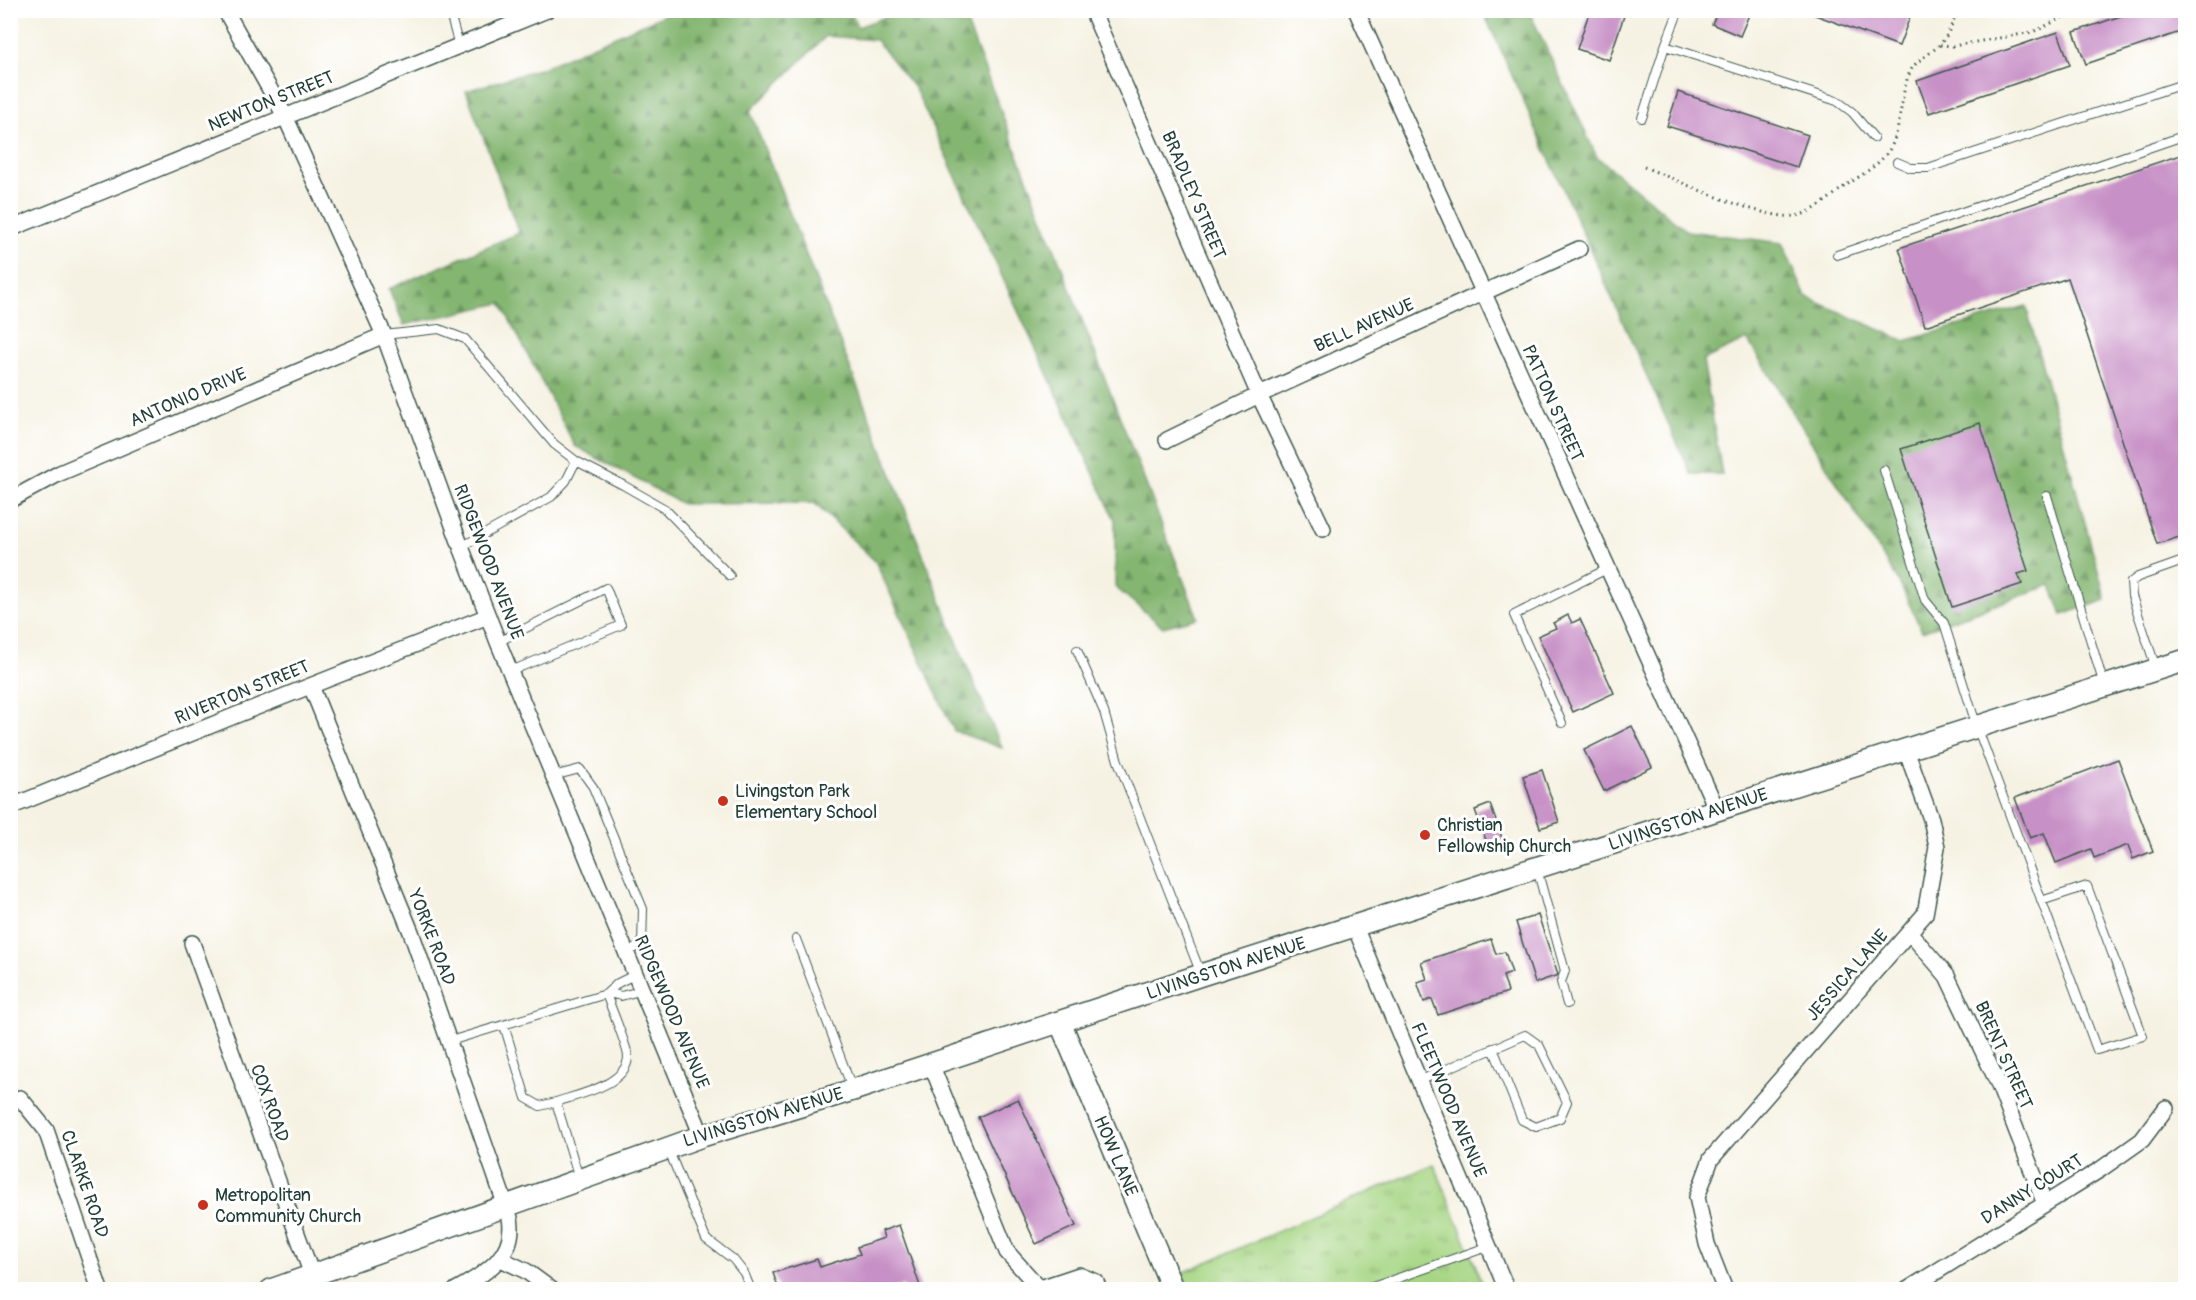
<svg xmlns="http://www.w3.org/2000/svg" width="2196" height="1300" font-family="Pangolin,sans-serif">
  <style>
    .grass { fill: url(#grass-tufts); stroke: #62895c; stroke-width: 1.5 }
    .forest { fill: url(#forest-firs); stroke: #527a52; stroke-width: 1.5 }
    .building { fill: #c790c6 }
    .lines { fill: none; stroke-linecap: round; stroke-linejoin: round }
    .lane-casing { stroke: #3f584e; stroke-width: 10 }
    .street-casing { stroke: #3f584e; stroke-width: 18 }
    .secondary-casing { stroke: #3f584e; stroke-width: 24 }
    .path { stroke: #3f584e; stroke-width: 3; stroke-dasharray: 1.5 4.5; stroke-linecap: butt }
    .lane { stroke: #fff; stroke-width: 8 }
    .street { stroke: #fff; stroke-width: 15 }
    .secondary { stroke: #fff; stroke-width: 21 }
    .poi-dot { fill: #c8321e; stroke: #fff; stroke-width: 2 }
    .labels { text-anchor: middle; stroke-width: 6; stroke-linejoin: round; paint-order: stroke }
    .street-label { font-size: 18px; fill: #1f3d34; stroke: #fff }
    .poi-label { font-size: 18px; fill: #1f3d34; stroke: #fff; text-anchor: start }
  </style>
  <defs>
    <pattern id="grass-tufts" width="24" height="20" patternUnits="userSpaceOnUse" patternTransform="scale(1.5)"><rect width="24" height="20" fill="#a6d583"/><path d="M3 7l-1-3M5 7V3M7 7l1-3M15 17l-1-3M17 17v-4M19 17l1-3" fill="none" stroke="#87ae6c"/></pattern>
    <pattern id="forest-firs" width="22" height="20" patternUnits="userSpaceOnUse" patternTransform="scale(1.5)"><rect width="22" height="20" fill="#84b671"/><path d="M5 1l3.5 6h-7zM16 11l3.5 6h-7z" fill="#6b955e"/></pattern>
  </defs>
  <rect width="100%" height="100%" fill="#fff"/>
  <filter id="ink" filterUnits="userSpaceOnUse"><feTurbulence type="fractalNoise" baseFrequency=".0167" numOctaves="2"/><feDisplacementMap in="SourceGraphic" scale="12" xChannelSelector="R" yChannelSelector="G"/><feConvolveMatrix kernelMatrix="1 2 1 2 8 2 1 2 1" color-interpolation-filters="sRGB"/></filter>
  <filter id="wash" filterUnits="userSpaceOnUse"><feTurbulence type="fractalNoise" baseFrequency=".008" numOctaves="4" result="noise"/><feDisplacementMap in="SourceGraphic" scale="24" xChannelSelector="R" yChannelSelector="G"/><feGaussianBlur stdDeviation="1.35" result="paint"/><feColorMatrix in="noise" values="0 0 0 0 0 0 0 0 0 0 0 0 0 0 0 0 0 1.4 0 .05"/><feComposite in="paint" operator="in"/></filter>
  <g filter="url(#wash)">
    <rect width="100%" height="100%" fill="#f6f2e3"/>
    <!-- grass -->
    <path class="grass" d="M1434 1164 1485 1289H1189L1182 1273Z"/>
    <!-- forest -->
    <path class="forest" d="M673 11H849L858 27 901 11H962L1198 618 1163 627 1115 587V520L915 89 876 40 826 36 750 111 962 655 1002 748 954 731 875 561 814 503 682 504 575 446 501 303 404 325 389 289 519 233 466 91 542 68Z
      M1483 11H1529L1597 157 1687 231 1782 243 1806 297 1905 341 2026 306 2106 600 2062 615 2051 585 1922 631 1899 582 1747 339 1703 360 1722 474H1691Z"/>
    <g id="blocks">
      <!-- building -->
      <path class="building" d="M1590 10H1626L1609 60 1577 49Z
        M1718 10H1751L1740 36 1712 24Z
        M1802 10H1901L1911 14 1899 46Z
        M2138 10H2186V30L2086 64 2074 32Z
        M2058 32 2070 65 1929 113 1917 81Z
        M1678 92 1808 135 1797 167 1667 126Z
        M2186 153V535L2157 544 2068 278 1925 326 1899 248Z
        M1980 423 2028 571 2018 574 2022 584 1952 607 1901 449Z
        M1568 615 1572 623 1580 619 1614 693 1573 712 1538 636 1556 628 1553 623Z
        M1632 726 1652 767 1604 791 1584 750Z
        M2118 759 2153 851 2133 859 2128 845 2094 858 2091 849 2056 863 2044 833 2030 838 2015 798Z
        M1542 770 1559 822 1540 828 1523 776Z
        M1490 804 1503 841 1488 846 1475 810Z
        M1538 915 1558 975 1535 983 1516 922Z
        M1491 939 1496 954 1505 952 1512 973 1503 976 1508 992 1438 1015 1432 999 1424 1002 1417 982 1427 979 1421 962Z
        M1018 1099 1076 1226 1036 1244 978 1117Z
        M899 1225 920 1286 911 1290H904L903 1285 889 1290H779L773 1273 817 1259 820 1267 860 1254 857 1247 884 1238 882 1231Z"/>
    </g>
  </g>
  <g filter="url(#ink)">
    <use href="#blocks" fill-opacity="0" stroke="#3f584e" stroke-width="1.5"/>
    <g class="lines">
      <!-- lane casing -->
      <g class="lane-casing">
        <path id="lane" d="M449 10 459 46
          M1665 46 1837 101 1852 112 1874 138
          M1642 118 1665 46 1679 10
          M1897 162 1911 168H1928L2186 83
          M1837 255 2186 135
          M384 335 439 329 465 339 554 444 576 461 623 485 665 509 730 576
          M1884 470 1925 600 1944 623 1977 727 2097 1050 2143 1036 2087 886 2041 901
          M2047 496 2104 685
          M461 547 551 497 566 481 576 461
          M498 642 606 588 621 625 511 671
          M1077 650 1104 712 1118 761 1201 974
          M2156 668 2132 596 2131 582 2138 577 2186 560
          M1562 723 1514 615 1607 569
          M553 776 580 769 593 787 643 909 642 945 626 952
          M1537 869 1565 971 1561 982 1567 1004
          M796 939 852 1088
          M609 993 621 996 643 990
          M504 1025 526 1098 540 1106 556 1102
          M450 1041 606 994 618 983 636 974
          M1419 1081 1525 1035 1539 1045 1567 1102 1560 1118 1536 1127 1522 1120 1493 1048
          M668 1149 706 1239 733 1259 744 1273 751 1290
          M579 1178 556 1102C577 1095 627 1085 628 1057 628 1048 610 1005 606 994
          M1364 1290 1490 1246"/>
      </g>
      <!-- street casing -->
      <g class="street-casing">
        <path id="street" d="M225 10 285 116 384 335 461 547 498 642 702 1136
          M1092 10 1259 395 1323 529
          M1356 10 1717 810
          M10 229 547 10
          M1167 440 1259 395 1579 249
          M10 500 60 473 384 335
          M311 686 411 932 510 1218C517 1255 485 1274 456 1290
          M10 807 239 714 488 616
          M1355 927 1507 1290
          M1910 933 1947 976 1998 1083 2045 1204
          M192 943 312 1275
          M931 1064 1007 1252 1041 1290
          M20 1098 46 1130 100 1290
          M501 1259 526 1271 552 1290
          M1040 1288 1079 1275 1096 1282 1099 1290
          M1725 1290 1707 1244 1697 1197 1711 1159 1925 914 1937 847 1931 819 1906 750
          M1907 1290 2101 1169 2142 1140 2166 1108"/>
      </g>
      <!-- secondary casing -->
      <g class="secondary-casing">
        <path id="secondary" d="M1060 1022 1173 1290
          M271 1290 702 1136 853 1090 1201 975 2186 660"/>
      </g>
      <!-- path -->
      <path class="path" d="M1940 45 1953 46 2028 33 2038 30 2063 17 2105 10
        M1644 167C1677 180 1762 220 1794 216 1814 214 1832 195 1848 184 1863 174 1884 162 1892 145 1902 123 1900 97 1909 74 1915 59 1931 55 1941 43 1949 34 1953 22 1957 10"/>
      <!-- lane -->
      <use href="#lane" class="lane"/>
      <!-- street -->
      <use href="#street" class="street"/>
      <!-- secondary -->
      <use href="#secondary" class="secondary"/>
    </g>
  </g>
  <!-- markers -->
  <g class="poi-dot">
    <circle cx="723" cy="801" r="6"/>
    <circle cx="1425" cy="835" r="6"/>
    <circle cx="203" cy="1205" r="6"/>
  </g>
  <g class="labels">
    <!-- street labels -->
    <g class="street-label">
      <text transform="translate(271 101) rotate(-22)" y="6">NEWTON STREET</text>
      <text transform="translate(1194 195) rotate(67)" y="6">BRADLEY STREET</text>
      <text transform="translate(1364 325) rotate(-24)" y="6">BELL AVENUE</text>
      <text transform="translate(188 397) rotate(-23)" y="6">ANTONIO DRIVE</text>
      <text transform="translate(1553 403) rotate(66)" y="6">PATTON STREET</text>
      <text transform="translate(489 562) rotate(69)" y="6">RIDGEWOOD AVENUE</text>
      <text transform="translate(242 692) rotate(-22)" y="6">RIVERTON STREET</text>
      <text transform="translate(1688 819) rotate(-18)" y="6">LIVINGSTON AVENUE</text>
      <text transform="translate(432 937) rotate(69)" y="6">YORKE ROAD</text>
      <text transform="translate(1226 968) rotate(-18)" y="6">LIVINGSTON AVENUE</text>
      <text transform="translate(1847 975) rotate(-49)" y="6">JESSICA LANE</text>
      <text transform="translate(672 1012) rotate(67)" y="6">RIDGEWOOD AVENUE</text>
      <text transform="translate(2004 1055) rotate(66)" y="6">BRENT STREET</text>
      <text transform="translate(1449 1100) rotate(67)" y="6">FLEETWOOD AVENUE</text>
      <text transform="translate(270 1103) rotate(70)" y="6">COX ROAD</text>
      <text transform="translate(763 1117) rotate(-17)" y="6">LIVINGSTON AVENUE</text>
      <text transform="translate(1116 1156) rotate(67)" y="6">HOW LANE</text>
      <text transform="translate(85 1184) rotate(71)" y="6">CLARKE ROAD</text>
      <text transform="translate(2032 1189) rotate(-32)" y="6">DANNY COURT</text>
    </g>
    <!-- poi labels -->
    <g class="poi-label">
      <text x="735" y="797">Livingston Park<tspan x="735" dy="21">Elementary School</tspan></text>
      <text x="1437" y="831">Christian<tspan x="1437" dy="21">Fellowship Church</tspan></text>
      <text x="215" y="1201">Metropolitan<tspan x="215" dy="21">Community Church</tspan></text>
    </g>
  </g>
  <!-- margin -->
  <rect width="2196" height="1300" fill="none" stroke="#fff" stroke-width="36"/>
</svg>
